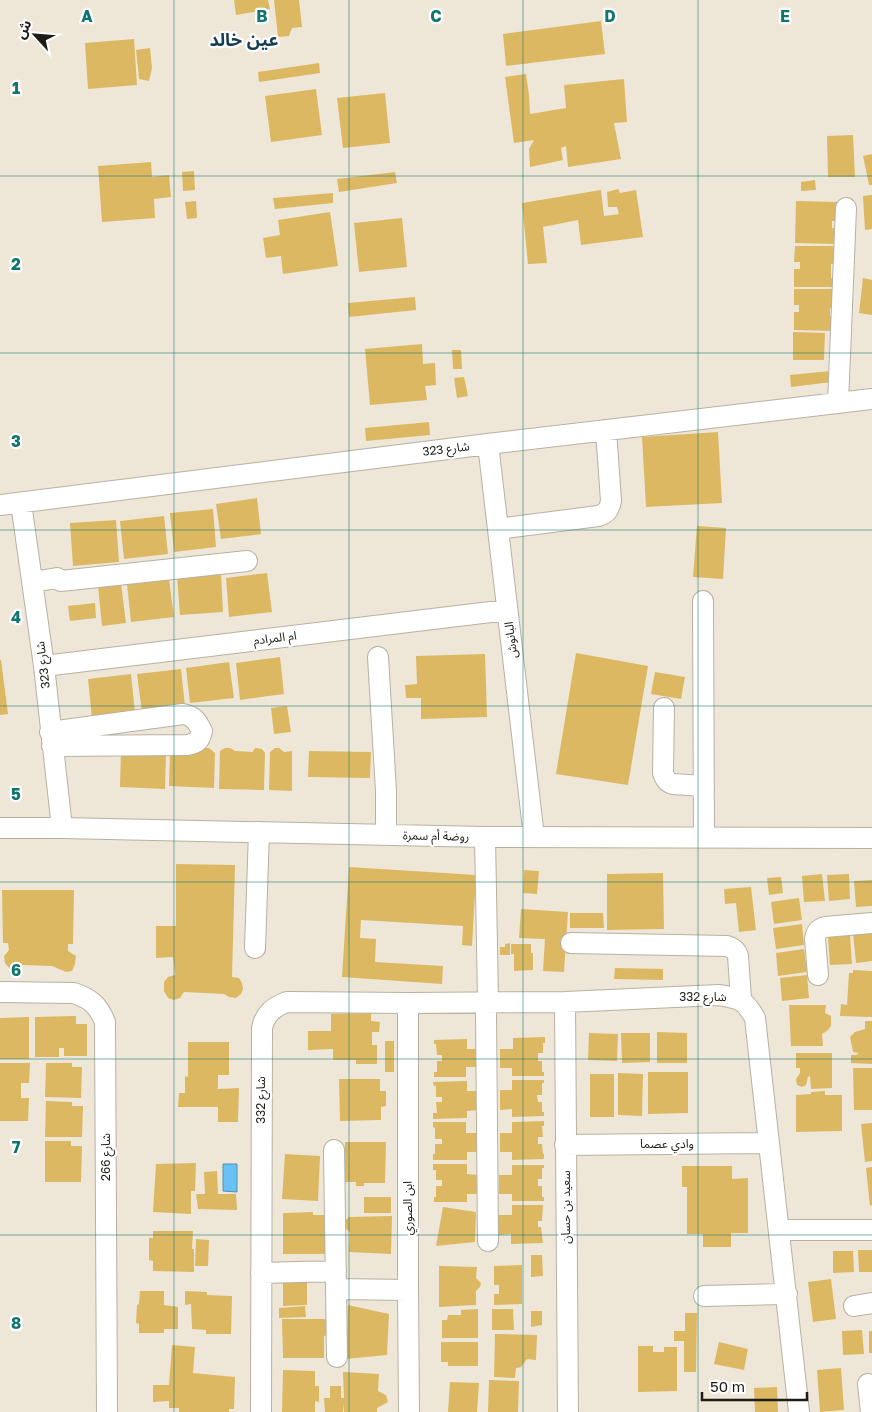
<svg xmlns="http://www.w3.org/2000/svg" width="872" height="1412" font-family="'Golos Text','Noto Sans Arabic',sans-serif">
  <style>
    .water { fill: #69c1f5; stroke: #5290b2 }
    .building { fill: #ddb862 }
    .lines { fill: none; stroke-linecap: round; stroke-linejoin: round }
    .minor-casing { stroke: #b7b1a2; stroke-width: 22 }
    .minor { stroke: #fff; stroke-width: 20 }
    .grid { fill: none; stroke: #0f766e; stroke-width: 1; stroke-opacity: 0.55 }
    .labels { text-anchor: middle; stroke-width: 4.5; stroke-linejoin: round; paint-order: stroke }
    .street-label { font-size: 12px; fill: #1e1c16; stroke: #fff }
    .district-label { font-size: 18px; font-weight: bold; fill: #143d54; stroke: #fff }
    .grid-label { font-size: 16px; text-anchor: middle; font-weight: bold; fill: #0f766e; stroke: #fff; stroke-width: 4.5; stroke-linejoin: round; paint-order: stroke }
  </style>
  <rect width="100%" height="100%" fill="#eee7d8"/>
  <!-- water -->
  <path class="water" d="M223 1164H237V1192L223 1191Z"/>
  <!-- building -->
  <path class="building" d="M234 0H268L270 9 236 15Z
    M274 0H299L302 27 292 28 289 36 278 37Z
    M601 21 605 54 506 66 503 34Z
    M134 39 137 85 88 89 85 43Z
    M150 48 152 68 149 81 139 79 136 50Z
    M319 63 320 73 259 82 258 72Z
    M526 74 529 95 530 114 566 108 564 85 624 79 627 122 614 123 621 159 568 167 566 146 561 148 563 160 530 167 529 149 534 140 514 143 505 77Z
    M316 89 322 135 271 142 265 96Z
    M385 93 390 143 343 148 337 98Z
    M853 135 855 177H828L827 136Z
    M872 154V185H869L863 156Z
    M151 162 152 177 169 175 171 197 154 199 155 218 102 222 98 166Z
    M194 171 195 190 183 191 182 172Z
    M395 172 397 183 339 192 337 179Z
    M815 180 816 190 801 191V182Z
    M618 189 620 193 636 190 643 237 581 245 578 220 543 227 547 263 528 264 522 203 601 190 604 216 619 214 617 207H608L607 192Z
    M333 193V203L275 209 273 198Z
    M872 195V229L865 230 863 196Z
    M196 201 197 218 187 219 185 202Z
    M796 201 837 202 836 221H832V228H836V244L795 243Z
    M330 212 338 266 283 274 281 256 266 258 263 238 280 235 278 220Z
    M402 218 407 267 359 272 354 223Z
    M795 246H836V264H831V278H836V287H794V269H800V262H794Z
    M863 278 872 280V315L859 313Z
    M794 289H836L835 308H830V316H835V331L794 330V312H799V305H794Z
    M415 297 416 310 349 317 348 303Z
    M793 332 825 333 824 360H793Z
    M422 344 423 364 435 363 436 385 425 386 427 400 370 405 365 349Z
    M452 350H461L462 369H453Z
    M830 371 832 382 791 387 790 375Z
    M464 377 468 396 457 398 454 378Z
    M429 422 430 435 366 441 365 428Z
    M718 432 722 503 646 507 642 437Z
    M257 498 261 534 221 539 216 504Z
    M213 509 216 547 174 552 170 513Z
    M164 516 168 554 124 559 120 521Z
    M116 520 119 562 73 566 70 523Z
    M697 526 726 528 723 579 693 577Z
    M221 573 223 612 180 615 177 576Z
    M267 573 272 612 229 617 226 578Z
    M169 579 174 617 131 622 127 584Z
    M121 583 126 623 102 626 98 586Z
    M95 603 96 618 70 621 68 606Z
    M576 653 648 666 628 785 556 774Z
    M485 654 487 717 421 719V698H406L405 685 417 684 416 656Z
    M280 657 284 694 240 700 236 663Z
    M0 660H1L8 714 0 715Z
    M229 662 234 698 190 703 186 668Z
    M181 669 185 706 142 712 137 674Z
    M655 672 685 677 681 699 651 694Z
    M131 674 135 713 92 718 88 679Z
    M287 706 291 732 274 734 271 708Z
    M204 748H209L215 753 214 788 169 786 170 751H202Z
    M225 748H230L235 751 253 752 254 749 256 748 262 749 265 753 264 790 219 789 220 751Z
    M275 748H279L284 752 292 751V791L269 790 270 752Z
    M121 751 166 752 165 789 120 787Z
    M309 751 371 752 370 778 308 777Z
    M176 864 235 865 232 977 239 978 242 983 243 989 241 994 236 998 229 997 224 994 184 992 180 998 174 1000 168 998 164 991V982L168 977 175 975 173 957 156 958V926H176Z
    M349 867 476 875 472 946 462 945 463 926 361 920 360 938 376 939 375 962 443 966 442 984 342 977Z
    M524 870 539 871 537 894 523 893Z
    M663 873 664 929 607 930V874Z
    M822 874 825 901 804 902 802 876Z
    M849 874 850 899 829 901 827 875Z
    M781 877 783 893 769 895 767 878Z
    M872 880V906L856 907 854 881Z
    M751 887 756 930 739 932 736 903 725 904 724 889Z
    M2 890H74L73 944H68V951L76 956 75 964 72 971 66 972 52 966 23 965 21 969 16 970 10 969 5 963 4 956 9 950 8 943H3Z
    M799 898 802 920 774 924 771 902Z
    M521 909 568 912 564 972 543 971 545 939 519 938Z
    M570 913H603L604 928H570Z
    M802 924 804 945 776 949 773 928Z
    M872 931V961L856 963 853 933Z
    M850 935 852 964 830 965 828 936Z
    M510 943V955H500V947H505V944Z
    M511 944H531V953H533V970L514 971V954H511Z
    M804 949 807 972 778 976 776 953Z
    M615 968 663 969V980L614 979Z
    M853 970 872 971V1017L840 1016 841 1004 847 1005 849 973H853Z
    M807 975 809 998 782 1001 780 978Z
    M789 1005H826L825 1013 831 1016V1026L827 1031 822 1034 823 1046H791Z
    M371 1013V1021L380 1022 379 1032H372V1045H377V1064H356V1060H333V1049L308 1050V1031H331V1014Z
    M76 1016V1024H87V1056H64V1048H59V1057H35V1017Z
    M29 1017V1059H0V1018Z
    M865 1021H872V1064L851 1063V1055H856L859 1053 853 1052 850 1037 855 1032 865 1029Z
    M657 1032 687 1033V1063H657Z
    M589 1033 618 1034 617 1061 588 1060Z
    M621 1033H650V1062L622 1063Z
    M545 1037V1043H543V1053H538V1061H542V1072H544V1076H512V1068H500V1049H513V1038Z
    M467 1039V1049H480V1067H466V1077H434V1072H437V1061H442V1055H437L436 1044H434V1040Z
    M385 1041H394V1072H385Z
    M188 1042H229V1075H218V1089L239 1088 238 1122H218V1107H178L179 1093H185V1076L188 1077Z
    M796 1053H832V1088L811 1089 810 1076 808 1077 806 1085 802 1087 797 1085 796 1079 800 1073V1068H796Z
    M0 1063H30L29 1083H21V1098H29L28 1121H0Z
    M46 1063H72V1067H82L81 1098 45 1097Z
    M853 1068H872V1110H854Z
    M648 1072H688V1113L648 1114Z
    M618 1073 643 1074 642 1116 618 1115Z
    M590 1074H614V1117H590Z
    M339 1079H380V1091H386V1106L381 1107V1120L340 1121Z
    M512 1080H544V1083H542V1095H537L538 1102H542V1112H544V1116L512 1117V1109L500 1110V1090H512Z
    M467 1081V1091H479L480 1110 467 1111V1118L433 1119V1113H437L436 1102H442V1097H436V1086H434L433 1082Z
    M825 1091V1095H842V1131L796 1132V1095L811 1094V1092Z
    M46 1101 72 1102V1106H83L82 1137H45Z
    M544 1121V1126H542L543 1137H538V1144H542L543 1154H544V1159L512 1160V1152H500V1133H512V1122Z
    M433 1122H466V1133H480V1152H467V1160H433V1154H435V1144H442V1139H435V1128L433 1127Z
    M872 1123V1161L865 1162 861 1124Z
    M45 1141H71V1146H82L81 1182H45Z
    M345 1142H386L385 1183H364V1186H356V1182H344Z
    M285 1154 320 1156 318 1201 282 1199Z
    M196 1163 195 1191H191V1214L153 1212 156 1164Z
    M433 1164H467V1174L480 1175V1194H467V1202H434V1197H436V1186H442V1180H436V1170H433Z
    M512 1165H544V1168H542V1179H538V1186H542V1197H544V1201H512V1194H499V1175H512Z
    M682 1166H732V1179L748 1178V1233H731V1247H703V1234H687V1187H682Z
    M872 1167V1205L870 1206 866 1168Z
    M217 1171 218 1194H236L237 1210 198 1209 196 1194H205L204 1172Z
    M364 1197H391V1213H364Z
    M512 1205H543L542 1221H538V1227H541L543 1243 511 1244V1234L498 1235V1215H512Z
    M443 1207 476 1212 475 1242 436 1246Z
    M313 1212V1215H324L329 1218 328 1230 325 1232 326 1254H283V1213Z
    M392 1216 391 1254 349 1252 350 1232 345 1228V1221L349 1217Z
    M153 1231H193L192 1249H194V1272L153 1271V1261L149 1260V1238H153Z
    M196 1239 209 1240 208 1266H195Z
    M858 1250H872V1272H859Z
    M833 1251H853L854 1272 833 1273Z
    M531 1255H542L543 1276 531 1277Z
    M522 1265V1304L494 1305V1294H499V1285H494V1266Z
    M439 1266 477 1267 476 1278 481 1283 480 1287 476 1291V1305L439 1307Z
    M283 1279H307V1305L283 1306Z
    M831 1279 836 1319 813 1322 808 1282Z
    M140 1291H164V1305L178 1307V1329H164V1333H139V1324L136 1323 137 1305 139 1304Z
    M185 1291 207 1292V1295L232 1296 231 1334H206V1330L192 1329 191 1304 185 1305Z
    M348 1305 389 1314 387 1355 346 1359Z
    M305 1306 306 1317 279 1318V1308Z
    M478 1309V1338H442V1320H447L448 1315H461V1310Z
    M492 1309H513L514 1330H492Z
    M531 1311H542V1325L531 1327Z
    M685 1313H697L696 1372H684V1341H674V1331H685Z
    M282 1319H325L328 1320 329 1330 327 1335 324 1336V1358H283Z
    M862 1330 864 1354 843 1355 842 1331Z
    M869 1331H872V1353H869Z
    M495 1334 537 1335 536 1360 527 1359 521 1367 516 1368 515 1378 494 1377Z
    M441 1342H478V1366H448V1362H441Z
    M719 1342 748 1349 744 1370 714 1364Z
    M172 1345 195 1347 193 1373 235 1377 234 1409H229V1412H179V1408H169V1401L153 1402V1385H169Z
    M638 1346H653V1352H664V1347H677V1391L638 1392Z
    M841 1368 844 1410 820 1412 817 1370Z
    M283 1370 315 1371V1386H319V1402L315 1401V1412H282Z
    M343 1372 379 1374 378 1391 386 1395 388 1402 377 1408V1412H344V1403L343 1412H325L324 1398H330V1386H341V1398H344Z
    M489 1380 519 1381 518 1412H488Z
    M450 1382 479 1383 477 1412H448Z
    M777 1387 778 1412H755L754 1388Z"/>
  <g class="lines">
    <!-- minor casing -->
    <g class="minor-casing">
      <path id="minor" d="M838 403 846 208
        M488 444 534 837
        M21 503 44 666 62 828
        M0 505 488 444 872 399
        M498 529 598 516C607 513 609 510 611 501L606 430
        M33 582 57 578 61 581 247 561
        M703 601 704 838
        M378 657 386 791V835
        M44 666 507 610
        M664 708 663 773C665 779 667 782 673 784L704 786
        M50 732 183 714C194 716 197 721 202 731 200 741 197 743 187 745L52 746
        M0 828H62L485 837 872 838
        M485 837 488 1001 486 1013 488 1241
        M571 943 727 946C733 948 736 950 738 956L741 999
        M255 948 259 832
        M818 975 815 939C816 932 818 929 825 927L872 923
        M0 992 74 993C91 999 98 1005 105 1022L107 1412
        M565 1002 568 1412
        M408 1003V1290L409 1412
        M565 1145 769 1143
        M334 1150 337 1357
        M779 1230H872
        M261 1273 336 1271
        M336 1289 408 1290
        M704 1296 787 1294
        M854 1306 872 1303
        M868 1384 871 1412
        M261 1412 262 1028C265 1014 273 1007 287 1002L408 1003 565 1002 719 995C739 998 745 1000 755 1018L799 1412"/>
    </g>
    <!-- minor -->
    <use href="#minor" class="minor"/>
  </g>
  <!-- grid -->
  <path class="grid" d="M174 0V1412M349 0V1412M523 0V1412M698 0V1412M0 176H872M0 353H872M0 530H872M0 706H872M0 882H872M0 1059H872M0 1235H872"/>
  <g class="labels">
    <!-- street labels -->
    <g class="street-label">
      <text transform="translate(446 449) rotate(-7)" y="4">شارع 323</text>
      <text transform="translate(275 638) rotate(-7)" y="4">ام المرادم</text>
      <text transform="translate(511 640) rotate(-97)" y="4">البانوش</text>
      <text transform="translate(43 665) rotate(-97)" y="4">شارع 323</text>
      <text transform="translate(436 836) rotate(1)" y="4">روضة أم سمرة</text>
      <text x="703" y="1001">شارع 332</text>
      <text transform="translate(261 1100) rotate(-90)" y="4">شارع 332</text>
      <text x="667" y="1148">وادي عصما</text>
      <text transform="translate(106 1157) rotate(-90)" y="4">شارع 266</text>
      <text transform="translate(566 1207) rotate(-90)" y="4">سعيد بن حسان</text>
      <text transform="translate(408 1208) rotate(-90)" y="4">ابن الصوري</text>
    </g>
    <!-- district labels -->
    <g class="district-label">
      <text x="244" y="46">عين خالد</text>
    </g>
  </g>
  <g class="grid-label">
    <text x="87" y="22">A</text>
    <text x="262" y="22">B</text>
    <text x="436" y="22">C</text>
    <text x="610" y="22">D</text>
    <text x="785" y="22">E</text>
    <text x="16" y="94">1</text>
    <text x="16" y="270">2</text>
    <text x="16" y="447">3</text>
    <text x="16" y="623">4</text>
    <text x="16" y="800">5</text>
    <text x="16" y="976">6</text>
    <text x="16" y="1153">7</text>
    <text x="16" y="1329">8</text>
  </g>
  <!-- north arrow -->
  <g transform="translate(35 35) rotate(296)" stroke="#ffffff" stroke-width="4" paint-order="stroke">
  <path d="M0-4L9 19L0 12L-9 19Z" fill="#1e1c16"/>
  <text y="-8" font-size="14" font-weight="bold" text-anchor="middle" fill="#1e1c16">ش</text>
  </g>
  <!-- scale -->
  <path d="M702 1392v8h105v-8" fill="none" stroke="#1e1c16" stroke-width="2.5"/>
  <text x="710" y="1392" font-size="15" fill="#1e1c16" stroke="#ffffff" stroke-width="4" paint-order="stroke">50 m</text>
</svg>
